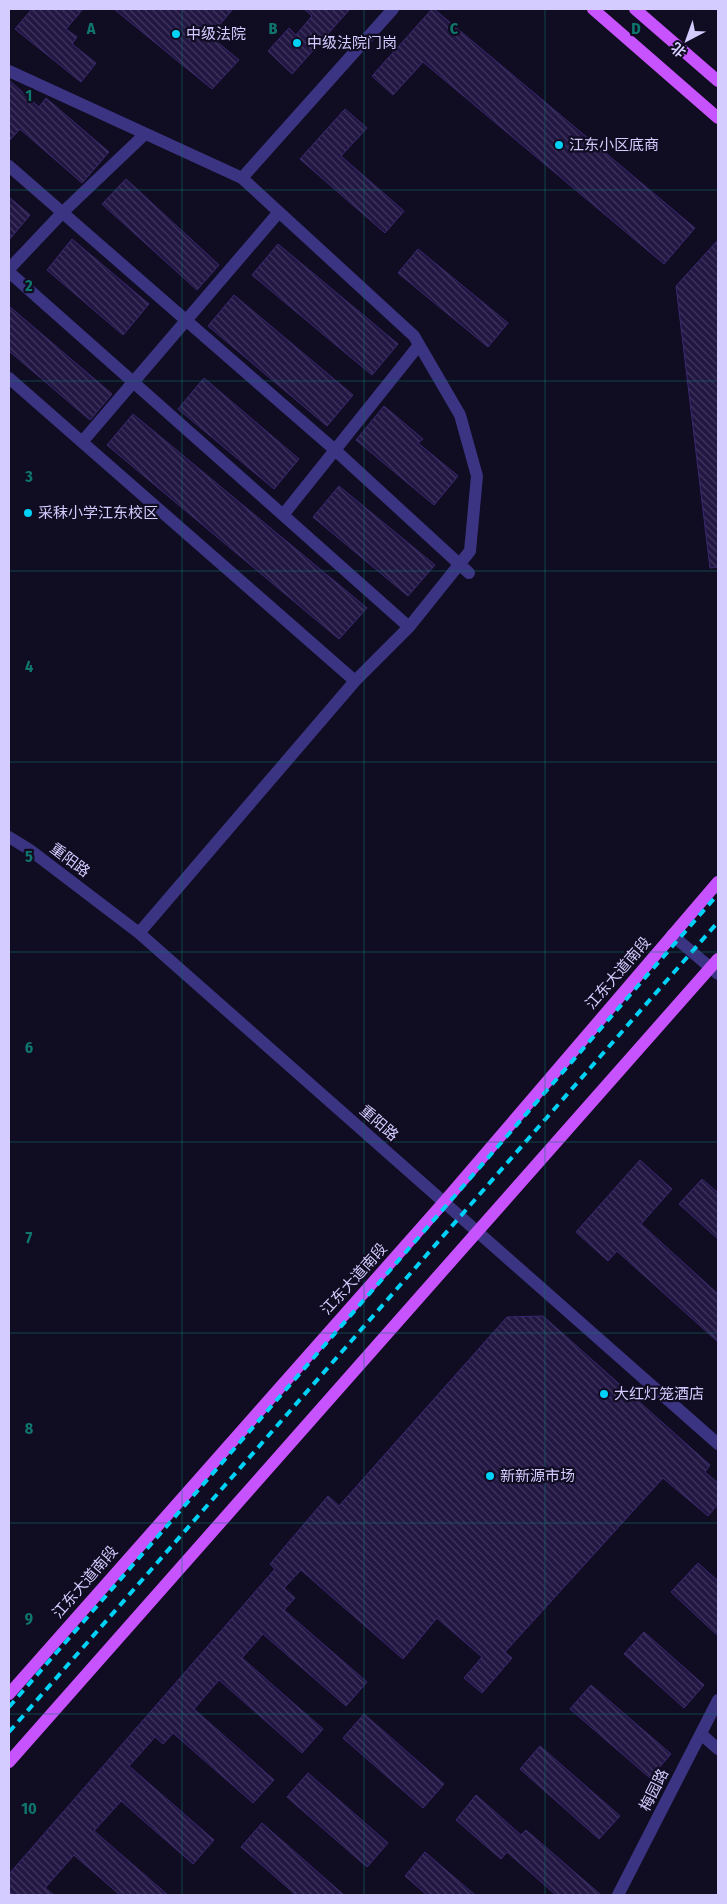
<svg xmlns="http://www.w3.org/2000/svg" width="727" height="1904" font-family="'Fira Sans Condensed','Noto Sans SC',sans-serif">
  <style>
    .building { fill: url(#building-back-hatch); stroke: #3a2870 }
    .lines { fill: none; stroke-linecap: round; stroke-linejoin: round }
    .minor { stroke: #3b3482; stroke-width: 12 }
    .major { stroke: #c753ff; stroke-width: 12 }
    .rail { stroke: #00d2f7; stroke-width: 4; stroke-dasharray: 8 6; stroke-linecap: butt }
    .grid { fill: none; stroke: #0f766e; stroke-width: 1; stroke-opacity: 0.55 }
    .poi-dot { fill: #00d2f7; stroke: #100c21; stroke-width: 2 }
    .labels { text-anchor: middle; stroke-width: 4.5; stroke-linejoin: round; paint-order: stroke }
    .poi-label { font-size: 15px; fill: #d4ccff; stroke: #100c21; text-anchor: start }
    .street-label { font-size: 15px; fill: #d4ccff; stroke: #100c21 }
    .grid-label { font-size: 16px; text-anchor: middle; font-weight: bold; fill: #0f766e; stroke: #100c21; stroke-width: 4.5; stroke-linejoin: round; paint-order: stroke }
  </style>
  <defs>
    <pattern id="building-back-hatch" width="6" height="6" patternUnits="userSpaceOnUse" patternTransform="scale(1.25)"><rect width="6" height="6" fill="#221743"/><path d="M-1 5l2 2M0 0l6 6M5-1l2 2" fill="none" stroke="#41385f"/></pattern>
  </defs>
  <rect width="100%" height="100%" fill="#100c21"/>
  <!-- building -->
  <path class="building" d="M32 9H83L66 29 77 37 72 44 96 63 81 82 15 29Z
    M114 9H233L210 36 239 60 212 89Z
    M304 9H350L292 74 268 51 289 28 296 35 312 16Z
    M432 9H434L695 228 664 264 423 62 393 95 372 76Z
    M9 80 39 107 46 98 109 152 82 183 20 129 9 141Z
    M345 109 367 128 341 156 404 211 385 233 300 159Z
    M126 179 219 265 197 290 102 204Z
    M9 197 30 215 9 240Z
    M72 239 149 304 123 335 47 270Z
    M718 240V567L710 568 676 286Z
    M278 244 398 344 372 375 252 275Z
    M418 249 508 323 488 347 398 273Z
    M234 295 353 395 327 426 208 326Z
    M9 306 112 394 90 420 9 351Z
    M204 378 299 459 274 489 178 409Z
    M384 406 423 439 418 443 458 476 434 505 356 440Z
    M133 414 367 608 339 639 107 445Z
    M339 486 435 565 408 596 313 517Z
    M640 1160 672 1189 641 1224 718 1294V1342L617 1251 608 1261 576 1232Z
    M702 1179 718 1193V1239L679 1204Z
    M543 1316 710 1465 705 1472 718 1483V1504L708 1516 663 1478 505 1652 512 1658 482 1693 464 1678 482 1657 437 1618 403 1659 301 1570 284 1588 295 1598 284 1610 367 1682 346 1706 263 1634 242 1658 323 1729 302 1753 219 1680 194 1709 274 1780 253 1803 173 1733 163 1744 155 1737 129 1766 214 1840 193 1864 121 1801 94 1831 168 1895H120L74 1855 45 1888 54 1895H9V1874L275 1569 270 1564 328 1496 339 1506 507 1317Z
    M698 1563 718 1581V1636L671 1592Z
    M644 1632 704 1685 684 1708 624 1654Z
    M591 1685 671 1754 650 1778 570 1709Z
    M364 1714 444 1784 423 1808 343 1738Z
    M540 1746 620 1816 599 1839 520 1769Z
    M308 1773 388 1843 367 1867 287 1797Z
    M476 1795 521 1835 526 1830 601 1895H556L507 1852 501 1859 456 1820Z
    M262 1823 344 1895H296L241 1847Z
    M425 1852 475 1895H427L405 1876Z"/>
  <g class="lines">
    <!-- minor -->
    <path class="minor" d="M9 71 242 178 414 336 460 415 477 476 470 551 409 627 355 681 139 933
      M9 166 335 450 469 573
      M242 178 393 9
      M279 212 82 442 355 681
      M9 269 63 212 145 134
      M9 272 283 515
      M9 378 82 442
      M409 627 283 515 419 345
      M9 837 30 850 139 933 718 1444
      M672 935 718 974
      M701 1734 718 1749
      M618 1895 718 1700"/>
    <!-- major -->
    <path class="major" d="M593 9 718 118
      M635 9 718 81
      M9 1694 444 1202 718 882
      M9 1762 718 959"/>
    <!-- rail -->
    <path class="rail" d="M9 1707 718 894
      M9 1732 718 922"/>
  </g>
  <!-- grid -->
  <path class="grid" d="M182 9V1895M364 9V1895M545 9V1895M9 190H718M9 381H718M9 571H718M9 762H718M9 952H718M9 1142H718M9 1333H718M9 1523H718M9 1714H718"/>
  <!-- markers -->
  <g class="poi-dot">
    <circle cx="176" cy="34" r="5"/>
    <circle cx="297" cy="43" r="5"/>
    <circle cx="559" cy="145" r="5"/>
    <circle cx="28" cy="513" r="5"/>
    <circle cx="604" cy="1394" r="5"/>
    <circle cx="490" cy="1476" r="5"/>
  </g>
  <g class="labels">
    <!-- poi labels -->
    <g class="poi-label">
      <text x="186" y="39">中级法院</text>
      <text x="307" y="48">中级法院门岗</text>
      <text x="569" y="150">江东小区底商</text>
      <text x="38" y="518">采秣小学江东校区</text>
      <text x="614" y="1399">大红灯笼酒店</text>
      <text x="500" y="1481">新新源市场</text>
    </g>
    <!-- street labels -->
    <g class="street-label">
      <text transform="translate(70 860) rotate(37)" y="5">重阳路</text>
      <text transform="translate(618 973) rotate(-49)" y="5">江东大道南段</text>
      <text transform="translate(379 1123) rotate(41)" y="5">重阳路</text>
      <text transform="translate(354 1279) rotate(-48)" y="5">江东大道南段</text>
      <text transform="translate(85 1582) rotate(-49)" y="5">江东大道南段</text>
      <text transform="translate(654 1790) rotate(-63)" y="5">梅园路</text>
    </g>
  </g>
  <g class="grid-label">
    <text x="91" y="34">A</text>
    <text x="273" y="34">B</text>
    <text x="454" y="34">C</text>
    <text x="636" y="34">D</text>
    <text x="29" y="101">1</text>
    <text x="29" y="291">2</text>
    <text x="29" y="482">3</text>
    <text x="29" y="672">4</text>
    <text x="29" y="862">5</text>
    <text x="29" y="1053">6</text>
    <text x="29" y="1243">7</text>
    <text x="29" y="1434">8</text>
    <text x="29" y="1624">9</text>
    <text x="29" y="1814">10</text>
  </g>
  <!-- border -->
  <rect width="727" height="1904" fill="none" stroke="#d4ccff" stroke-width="20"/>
  <!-- north arrow -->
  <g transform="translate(687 40) rotate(221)" stroke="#100c21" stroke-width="4" paint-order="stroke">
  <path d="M0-4L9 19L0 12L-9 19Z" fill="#d4ccff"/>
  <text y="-8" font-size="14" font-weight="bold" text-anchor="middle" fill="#d4ccff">北</text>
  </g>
</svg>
